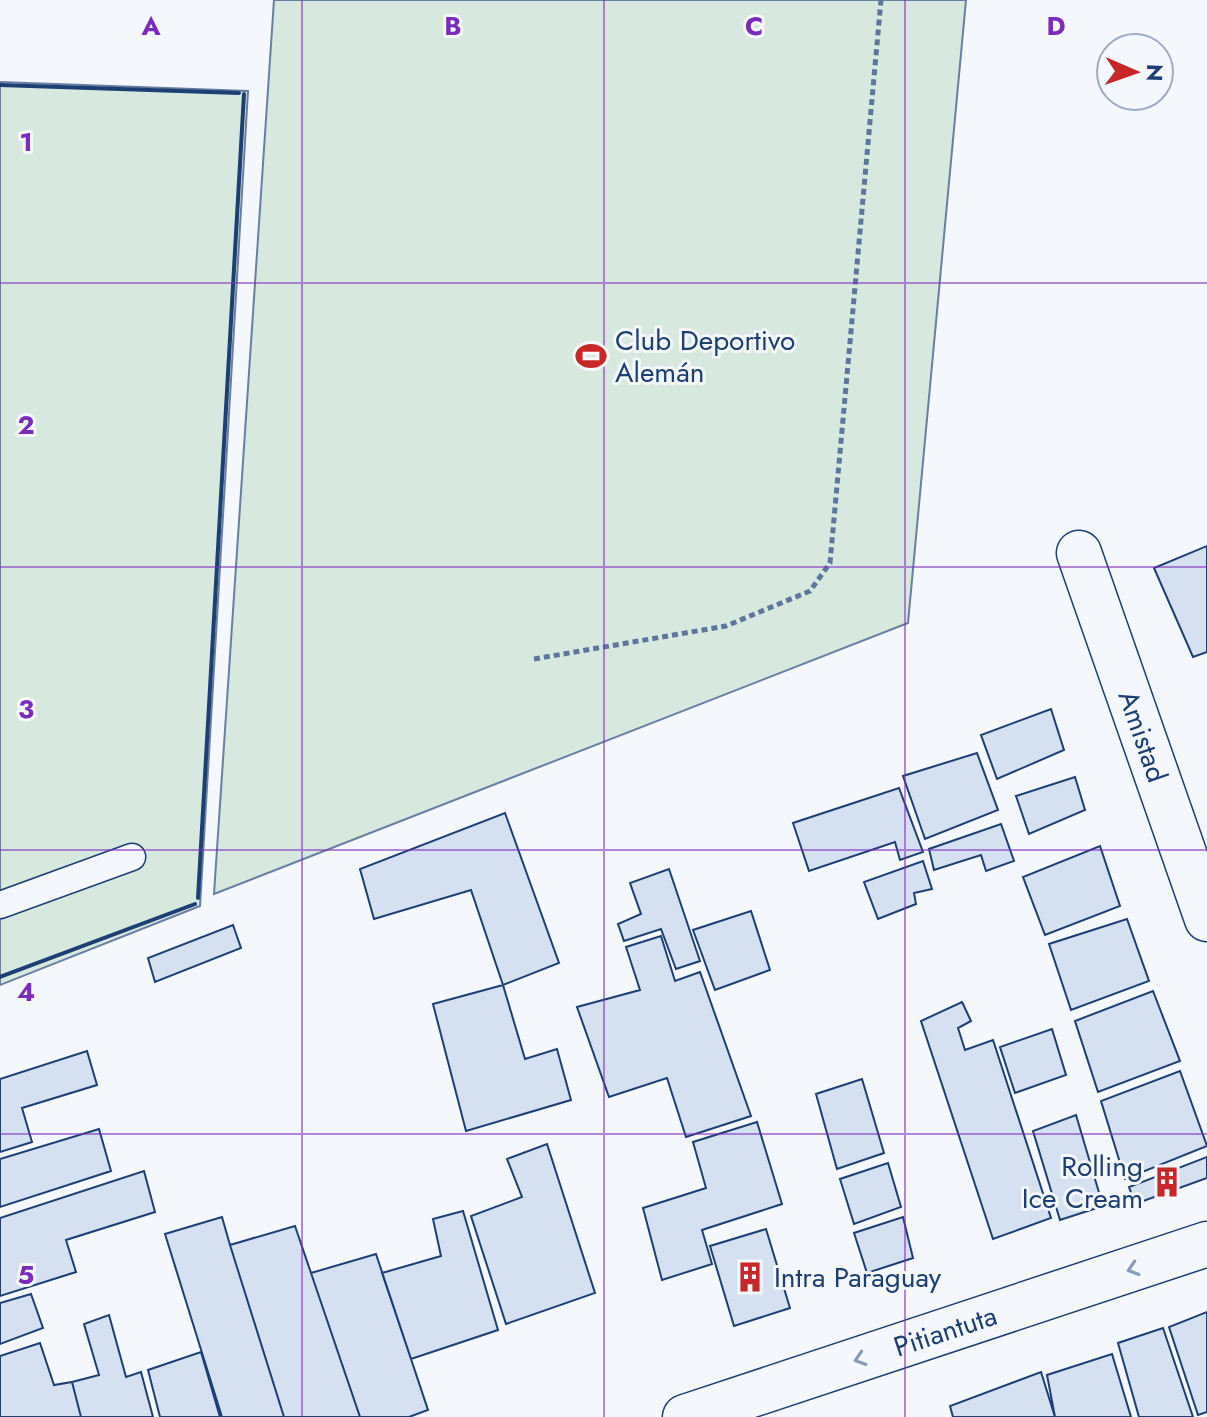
<svg xmlns="http://www.w3.org/2000/svg" width="1207" height="1417" font-family="Jost,sans-serif">
  <style>
    .green { fill: #d7e8df; stroke: #687fa3; stroke-width: 2 }
    .building { fill: #d5e0f0; stroke: #1d3f73; stroke-width: 2 }
    .lines { fill: none; stroke-linecap: round; stroke-linejoin: round }
    .lane-casing { stroke: #1d3f73; stroke-width: 29 }
    .street-casing { stroke: #1d3f73; stroke-width: 47 }
    .path { stroke: #5e769c; stroke-width: 5; stroke-dasharray: 6 4; stroke-linecap: butt }
    .lane { stroke: #f4f7fb; stroke-width: 26 }
    .street { stroke: #f4f7fb; stroke-width: 44 }
    .wall { stroke: #1d3f73; stroke-width: 4 }
    .oneway { stroke: #889bb7 }
    .grid { fill: none; stroke: #7b2cbf; stroke-width: 2; stroke-opacity: 0.55 }
    .labels { text-anchor: middle; stroke-width: 6; stroke-linejoin: round; paint-order: stroke }
    .poi-label { font-size: 28px; fill: #1d3f73; stroke: #f4f7fb; text-anchor: start }
    .street-label { font-size: 28px; fill: #1d3f73; stroke: #f4f7fb }
    .grid-label { font-size: 26px; text-anchor: middle; font-weight: bold; fill: #7b2cbf; stroke: #f4f7fb; stroke-width: 6; stroke-linejoin: round; paint-order: stroke }
  </style>
  <rect width="100%" height="100%" fill="#f4f7fb"/>
  <!-- green -->
  <path class="green" d="M274 0H966L908 623 214 894Z
    M0 82 248 91 200 906 0 985Z"/>
  <!-- building -->
  <path class="building" d="M1207 546V652L1193 657 1154 568Z
    M1051 709 1064 750 997 779 981 735Z
    M977 753 998 810 925 839 903 776Z
    M1075 777 1085 810 1029 834 1016 796Z
    M899 788 923 852 900 860 895 842 809 871 793 823Z
    M505 813 559 963 503 985 471 890 374 919 360 869Z
    M1001 824 1014 861 986 871 981 855 934 870 929 849Z
    M1100 846 1120 906 1045 935 1023 877Z
    M923 861 932 889 914 893 916 904 878 919 864 882Z
    M669 869 700 961 676 969 661 929 624 941 618 924 641 914 630 883Z
    M751 911 770 970 715 990 693 930Z
    M1127 919 1149 981 1071 1010 1049 944Z
    M233 925 241 948 155 982 148 958Z
    M661 936 675 981 700 972 751 1116 686 1137 667 1078 609 1097 577 1007 640 990 626 947Z
    M503 985 525 1059 557 1049 571 1100 466 1131 433 1004Z
    M1153 991 1180 1061 1098 1092 1075 1021Z
    M962 1002 971 1021 958 1028 965 1050 993 1040 1051 1218 993 1239 921 1021Z
    M1052 1029 1066 1075 1015 1093 1000 1047Z
    M87 1051 97 1085 22 1108 32 1142 0 1152V1079Z
    M1180 1071 1207 1146 1125 1179 1101 1101Z
    M862 1079 884 1153 837 1169 816 1094Z
    M1076 1115 1103 1206 1060 1220 1033 1131Z
    M757 1122 782 1204 702 1230 712 1264 662 1280 643 1208 706 1188 693 1142Z
    M99 1129 111 1171 0 1207V1159Z
    M547 1144 595 1293 506 1324 471 1216 522 1197 507 1159Z
    M1207 1157V1178L1135 1204 1129 1187Z
    M888 1163 901 1207 854 1224 840 1179Z
    M144 1171 155 1212 66 1240 76 1272 0 1296V1218Z
    M463 1211 498 1330 411 1359 382 1273 441 1256 433 1219Z
    M222 1217 230 1245 284 1417H222L165 1234Z
    M903 1217 913 1258 867 1273 854 1233Z
    M295 1226 311 1273 360 1417H284L230 1245Z
    M766 1229 790 1308 734 1326 710 1246Z
    M376 1254 428 1410 409 1417H360L311 1273Z
    M31 1294 43 1328 0 1344V1303Z
    M1207 1312V1412L1198 1415 1169 1327Z
    M109 1315 126 1377 141 1372 153 1417H81L72 1382 99 1375 84 1324Z
    M1163 1328 1193 1417H1139L1118 1343Z
    M40 1343 54 1385 72 1382 81 1417H0V1356Z
    M201 1352 220 1417H160L148 1370Z
    M1112 1354 1131 1417H1055L1047 1375Z
    M1041 1372 1055 1417H953L950 1406Z"/>
  <g class="lines">
    <!-- lane casing -->
    <g class="lane-casing">
      <path id="lane" d="M0 905 132 857"/>
    </g>
    <!-- street casing -->
    <g class="street-casing">
      <g id="street">
        <path id="s1" d="M1079 553 1207 919"/>
        <path id="s2" d="M685 1417 1207 1244"/>
      </g>
    </g>
    <!-- path -->
    <path class="path" d="M534 659 726 626 810 591 830 563 881 0"/>
    <!-- lane -->
    <use href="#lane" class="lane"/>
    <!-- street -->
    <use href="#street" class="street"/>
    <!-- wall -->
    <path class="wall" d="M0 85 239 93
      M198 898 244 94
      M0 977 195 904"/>
  </g>
  <!-- one-way arrows -->
  <defs><path id="oneway-chevron" d="M-2-3.5L2.5 0L-2 3.5" fill="none" stroke-width="1.6" stroke-linecap="round" stroke-linejoin="round" transform="scale(2)"/></defs>
  <g class="oneway">
    <use href="#oneway-chevron" transform="translate(1133 1269) rotate(162)"/>
    <use href="#oneway-chevron" transform="translate(860 1359) rotate(162)"/>
  </g>
  <!-- grid -->
  <path class="grid" d="M302 0V1417M604 0V1417M905 0V1417M0 283H1207M0 567H1207M0 850H1207M0 1134H1207"/>
  <!-- icons -->
  <defs>
    <g id="stadium-bare" transform="scale(2.4)"><path d="M0-5a6.5 5 0 1 0 0 10a6.5 5 0 1 0 0-10ZM-3.5-1.8h7v3.6h-7Z" fill="#c62828" stroke="#f4f7fb" stroke-width="2.5" paint-order="stroke"/></g>
    <g id="building-bare" transform="scale(2.4)"><path d="M-4-6H4V6H1V3H-1V6H-4ZM-2.5-4.3h1.7v1.8h-1.7ZM.8-4.3h1.7v1.8H.8ZM-2.5-1h1.7V.8h-1.7ZM.8-1h1.7V.8H.8Z" fill="#c62828" stroke="#f4f7fb" stroke-width="2.5" paint-order="stroke"/></g>
  </defs>
  <g fill-rule="evenodd">
    <use href="#stadium-bare" x="591" y="356"/>
    <use href="#building-bare" x="1167" y="1182"/>
    <use href="#building-bare" x="750" y="1277"/>
  </g>
  <g class="labels">
    <!-- poi labels -->
    <g class="poi-label">
      <text x="615" y="350">Club Deportivo<tspan x="615" dy="32">Alemán</tspan></text>
      <text x="1143" y="1176" text-anchor="end">Rolling<tspan x="1143" dy="32">Ice Cream</tspan></text>
      <text x="774" y="1287">Intra Paraguay</text>
    </g>
    <!-- street labels -->
    <g class="street-label">
      <text dy="10" stroke="none"><textPath href="#s1" startOffset="194">Amistad</textPath></text>
      <text dy="10" stroke="none"><textPath href="#s2" startOffset="274">Pitiantuta</textPath></text>
    </g>
  </g>
  <g class="grid-label">
    <text x="151" y="35">A</text>
    <text x="453" y="35">B</text>
    <text x="754" y="35">C</text>
    <text x="1056" y="35">D</text>
    <text x="26" y="151">1</text>
    <text x="26" y="434">2</text>
    <text x="26" y="718">3</text>
    <text x="26" y="1001">4</text>
    <text x="26" y="1284">5</text>
  </g>
  <!-- north arrow -->
  <g transform="translate(1135 72) rotate(92)"><circle r="38" fill="#f4f7fb" stroke="#9eadc5" stroke-width="2"/>
  <path d="M0-6L14 30L0 20L-14 30Z" fill="#c62828"/>
  <text y="-12" font-size="22" font-weight="bold" text-anchor="middle" fill="#1d3f73">N</text>
  </g>
</svg>
